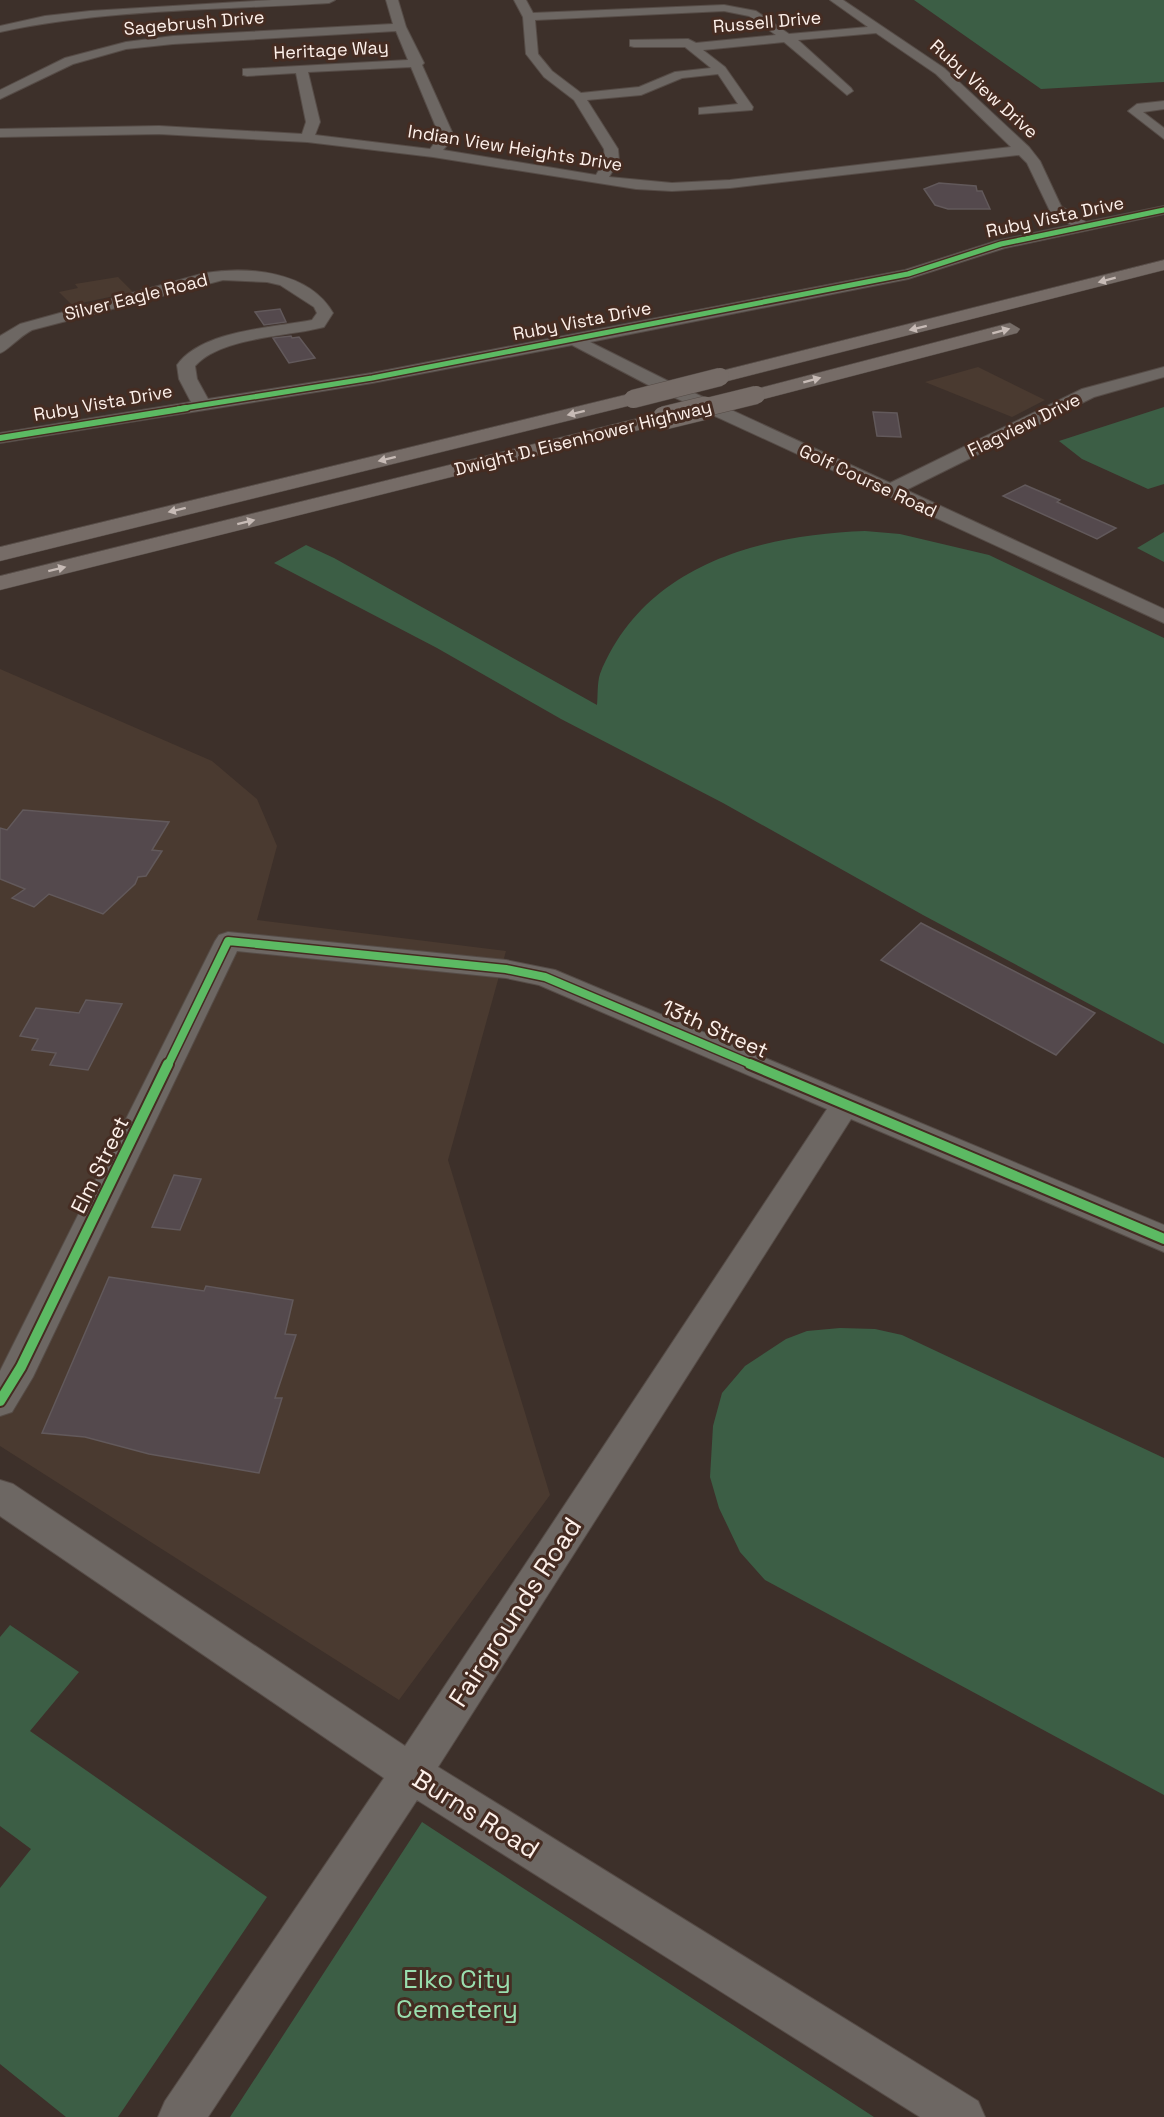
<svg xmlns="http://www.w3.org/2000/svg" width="1164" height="2117" font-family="'Space Grotesk',sans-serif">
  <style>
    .education { fill: #4a3a30 }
    .green { fill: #3c5e45 }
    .building { fill: #54494d; stroke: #62595b; stroke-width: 1.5 }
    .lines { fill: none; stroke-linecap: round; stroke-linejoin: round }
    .minor-casing { stroke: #564c47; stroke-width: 2 }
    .highway-casing { stroke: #564c47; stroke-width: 1 }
    .minor { fill: #6d6763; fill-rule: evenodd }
    .highway { fill: #766c67; fill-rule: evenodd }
    .highway-bridge-far1-casing { stroke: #564c47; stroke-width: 19; stroke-linecap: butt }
    .highway-bridge-casing { stroke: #564c47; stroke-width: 24; stroke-linecap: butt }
    .highway-bridge-far1 { stroke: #766c67; stroke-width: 18 }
    .highway-bridge { stroke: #766c67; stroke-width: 23 }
    .cycleway-far3-casing { stroke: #452c22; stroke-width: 8 }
    .cycleway-far2-casing { stroke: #452c22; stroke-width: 9 }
    .cycleway-far1-casing { stroke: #452c22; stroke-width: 11 }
    .cycleway-casing { stroke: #452c22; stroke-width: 14 }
    .cycleway-far3 { stroke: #5cba63; stroke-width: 5 }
    .cycleway-far2 { stroke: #5cba63; stroke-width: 6 }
    .cycleway-far1 { stroke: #5cba63; stroke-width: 8 }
    .cycleway { stroke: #5cba63; stroke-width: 10 }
    .oneway { fill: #c7bbb6 }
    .labels { text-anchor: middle; stroke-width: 6; stroke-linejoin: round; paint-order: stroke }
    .far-street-label { font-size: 18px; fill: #fdf0ea; stroke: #452c22 }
    .street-label { font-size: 21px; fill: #fdf0ea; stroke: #452c22 }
    .near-street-label { font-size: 26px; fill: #fdf0ea; stroke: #452c22 }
    .near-park-label { font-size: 26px; fill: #99deae; stroke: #452c22 }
  </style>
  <rect width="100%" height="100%" fill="#3d302a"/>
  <!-- education -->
  <path class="education" d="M118 277 133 292 72 305 59 292 78 288 75 284Z
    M978 367 1045 400 1012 417 925 382Z
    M0 669 212 761 257 799 277 846 257 920 506 951 448 1160 550 1495 399 1700 0 1446Z"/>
  <!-- green -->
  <path class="green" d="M914 0H1164V82L1041 89Z
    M1164 407V484L1148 489 1082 459 1059 441Z
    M865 531 900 534 989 555 1164 638V1044L923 915 723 803 561 719 437 648 274 563 306 545 334 558 597 705C598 696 597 683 600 674 644 565 759 535 865 531Z
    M1164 532V562L1137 548Z
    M840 1328 875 1329 902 1335 1164 1458V1795L765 1580 740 1552 719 1508 710 1477 713 1426 722 1393 745 1366 786 1339 807 1331Z
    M10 1625 79 1672 30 1731 267 1897 118 2117H66L0 2064V1888L31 1849 0 1826V1637Z
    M422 1822 874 2117H230Z"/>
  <!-- building -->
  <path class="building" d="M939 183 976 186 977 191H982L990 209H948L935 205 924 189Z
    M280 309 286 322 264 325 255 312Z
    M291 336 292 338 299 337 315 358 289 363 273 338Z
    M873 412 897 413 901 437 877 436Z
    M1025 485 1060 500 1057 502 1116 528 1097 539 1003 496Z
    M23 810 169 822 152 850 162 851 146 876 138 877 135 884 103 914 49 894 34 907 12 898 25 889 0 879V828L7 830Z
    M921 923 1095 1013 1056 1055 881 960Z
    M86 1000 122 1004 88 1070 50 1065 56 1053 32 1050 38 1039 20 1036 36 1008 79 1013Z
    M174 1175 201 1179 180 1230 152 1227Z
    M109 1277 204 1291 206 1286 293 1300 285 1334 296 1335 275 1398H282L259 1473 149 1454 85 1437 42 1433Z"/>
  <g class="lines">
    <!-- minor casing -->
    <g class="minor-casing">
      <path id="minor" d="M272 0H335L329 3C220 10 107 9 0 32V26L45 16 90 11Z
        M386 0H398L406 27 424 63 422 65 452 132 450 142 443 150 596 175 605 160 604 149 574 100 544 77 526 54 523 17 514 0H526L533 13 724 5 756 11 789 34 868 27 830 0H843L944 68 1029 147 1040 161 1061 206 1086 222 1164 206V214L1005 248 908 279 590 342 666 380 890 483 1082 389 1164 367V377L1094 397 906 490 1164 609V623L654 388 572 345 372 383 0 443V433L191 402 179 379 177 365C202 330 272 328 312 320L317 313 314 307 280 285 267 282 223 280 32 330C20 336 7 351 0 353V336L20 324 205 273C248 266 309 271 333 313L324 327C286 337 221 337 195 366L197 379 208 399 372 373 905 270 996 241 1071 225 1050 211 1027 163 1019 155 730 188 672 191 636 189 433 157 307 142 159 134 0 137V129L159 126 302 134 306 122 296 73 247 76 243 75V69L408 60 396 31 173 44 126 49 73 64 0 99V90L65 58 126 42 173 36 393 24ZM724 11 749 16 776 35 696 43 688 39 630 40V46L634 47H685L711 68 675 72 639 87 581 93 552 71 538 54 535 20ZM876 33 936 74 1011 147 730 180 672 183 609 177 619 160 618 149 587 100 641 95 682 78 718 74 738 104 699 108V114L752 110 753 107 725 67 703 50 784 42 847 95 853 91 851 88 798 40ZM411 67 438 132 436 141 430 149 315 135 320 122 308 72Z
        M1164 101V109L1143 112 1164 128V139L1128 111 1137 104Z
        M228 932 506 960 555 970 1164 1225V1252L851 1119 438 1767 978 2101 985 2117H920L417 1800 208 2117H158L165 2101 384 1778 0 1516V1480L13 1484 405 1746 827 1109 539 985 506 978 237 951 33 1377 12 1412 0 1416V1371L215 941 219 935Z"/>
    </g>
    <!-- highway casing -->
    <g class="highway-casing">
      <path id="highway" d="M1164 260V270L720 383 713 381 710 377 713 373Z
        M1010 323 1020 329 1017 333 756 401 749 399 746 395 749 391Z
        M633 393 640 395 643 399 640 403 0 561V547Z
        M664 412 671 414 674 418 671 422 0 590V576Z"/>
    </g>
    <!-- minor -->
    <use href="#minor" class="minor"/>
    <!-- highway -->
    <use href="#highway" class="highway"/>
    <!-- highway-bridge-far1 casing -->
    <g class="highway-bridge-far1-casing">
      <path id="highway-bridge-far1" d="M633 399 720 377
        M699 409 756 395"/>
    </g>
    <!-- highway-bridge casing -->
    <g class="highway-bridge-casing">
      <path id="highway-bridge" d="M664 418 705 408"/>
    </g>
    <!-- highway-bridge-far1 -->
    <use href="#highway-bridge-far1" class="highway-bridge-far1"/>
    <!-- highway-bridge -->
    <use href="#highway-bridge" class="highway-bridge"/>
    <!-- cycleway-far3 casing -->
    <g class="cycleway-far3-casing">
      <path id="cycleway-far3" d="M178 409 372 378 908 274 1001 244 1164 210"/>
    </g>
    <!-- cycleway-far2 casing -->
    <g class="cycleway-far2-casing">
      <path id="cycleway-far2" d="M0 438 187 408"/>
    </g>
    <!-- cycleway-far1 casing -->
    <g class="cycleway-far1-casing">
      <path id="cycleway-far1" d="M168 1065 228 941 506 969 545 977 753 1065"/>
    </g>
    <!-- cycleway casing -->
    <g class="cycleway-casing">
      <path id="cycleway" d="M750 1064 1164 1239
        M0 1401 21 1367 168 1064"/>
    </g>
    <!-- cycleway-far3 -->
    <use href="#cycleway-far3" class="cycleway-far3"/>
    <!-- cycleway-far2 -->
    <use href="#cycleway-far2" class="cycleway-far2"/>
    <!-- cycleway-far1 -->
    <use href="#cycleway-far1" class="cycleway-far1"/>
    <!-- cycleway -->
    <use href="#cycleway" class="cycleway"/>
  </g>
  <!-- one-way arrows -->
  <defs><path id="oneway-solid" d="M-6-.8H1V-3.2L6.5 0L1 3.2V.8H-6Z" transform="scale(1.5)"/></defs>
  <g class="oneway">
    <use href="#oneway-solid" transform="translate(1107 280) rotate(165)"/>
    <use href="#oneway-solid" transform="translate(918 328) rotate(166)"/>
    <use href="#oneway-solid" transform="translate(1001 331) rotate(-15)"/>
    <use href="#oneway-solid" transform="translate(812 380) rotate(-15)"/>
    <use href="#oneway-solid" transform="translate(576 413) rotate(166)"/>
    <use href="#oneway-solid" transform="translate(387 459) rotate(166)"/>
    <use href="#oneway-solid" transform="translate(177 510) rotate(166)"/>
    <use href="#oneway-solid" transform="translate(246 522) rotate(-14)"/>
    <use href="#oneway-solid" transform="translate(57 569) rotate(-14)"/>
  </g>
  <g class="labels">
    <!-- far-street labels -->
    <g class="far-street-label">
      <text transform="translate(767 22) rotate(-5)" y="6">Russell Drive</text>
      <text transform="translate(194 23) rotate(-5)" y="6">Sagebrush Drive</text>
      <text transform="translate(331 50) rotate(-3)" y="6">Heritage Way</text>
      <text transform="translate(984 89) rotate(42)" y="6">Ruby View Drive</text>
      <text transform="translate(515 148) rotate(9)" y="6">Indian View Heights Drive</text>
      <text transform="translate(1055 217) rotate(-12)" y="6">Ruby Vista Drive</text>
      <text transform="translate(136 297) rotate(-14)" y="6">Silver Eagle Road</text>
      <text transform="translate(582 321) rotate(-11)" y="6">Ruby Vista Drive</text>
      <text transform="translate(103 403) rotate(-10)" y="6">Ruby Vista Drive</text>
      <text transform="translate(1024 425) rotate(-26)" y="6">Flagview Drive</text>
      <text transform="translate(583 438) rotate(-14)" y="6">Dwight D. Eisenhower Highway</text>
      <text transform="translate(868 481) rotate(25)" y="6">Golf Course Road</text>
    </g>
    <!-- street labels -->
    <g class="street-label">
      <text transform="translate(715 1029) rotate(24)" y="7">13th Street</text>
      <text transform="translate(100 1165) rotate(-64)" y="7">Elm Street</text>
    </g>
    <!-- near-street labels -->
    <g class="near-street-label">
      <text transform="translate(515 1612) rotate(-57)" y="9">Fairgrounds Road</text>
      <text transform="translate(476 1814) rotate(32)" y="9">Burns Road</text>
    </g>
    <!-- near-park labels -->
    <g class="near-park-label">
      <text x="457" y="1988">Elko City<tspan x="457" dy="30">Cemetery</tspan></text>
    </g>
  </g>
</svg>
